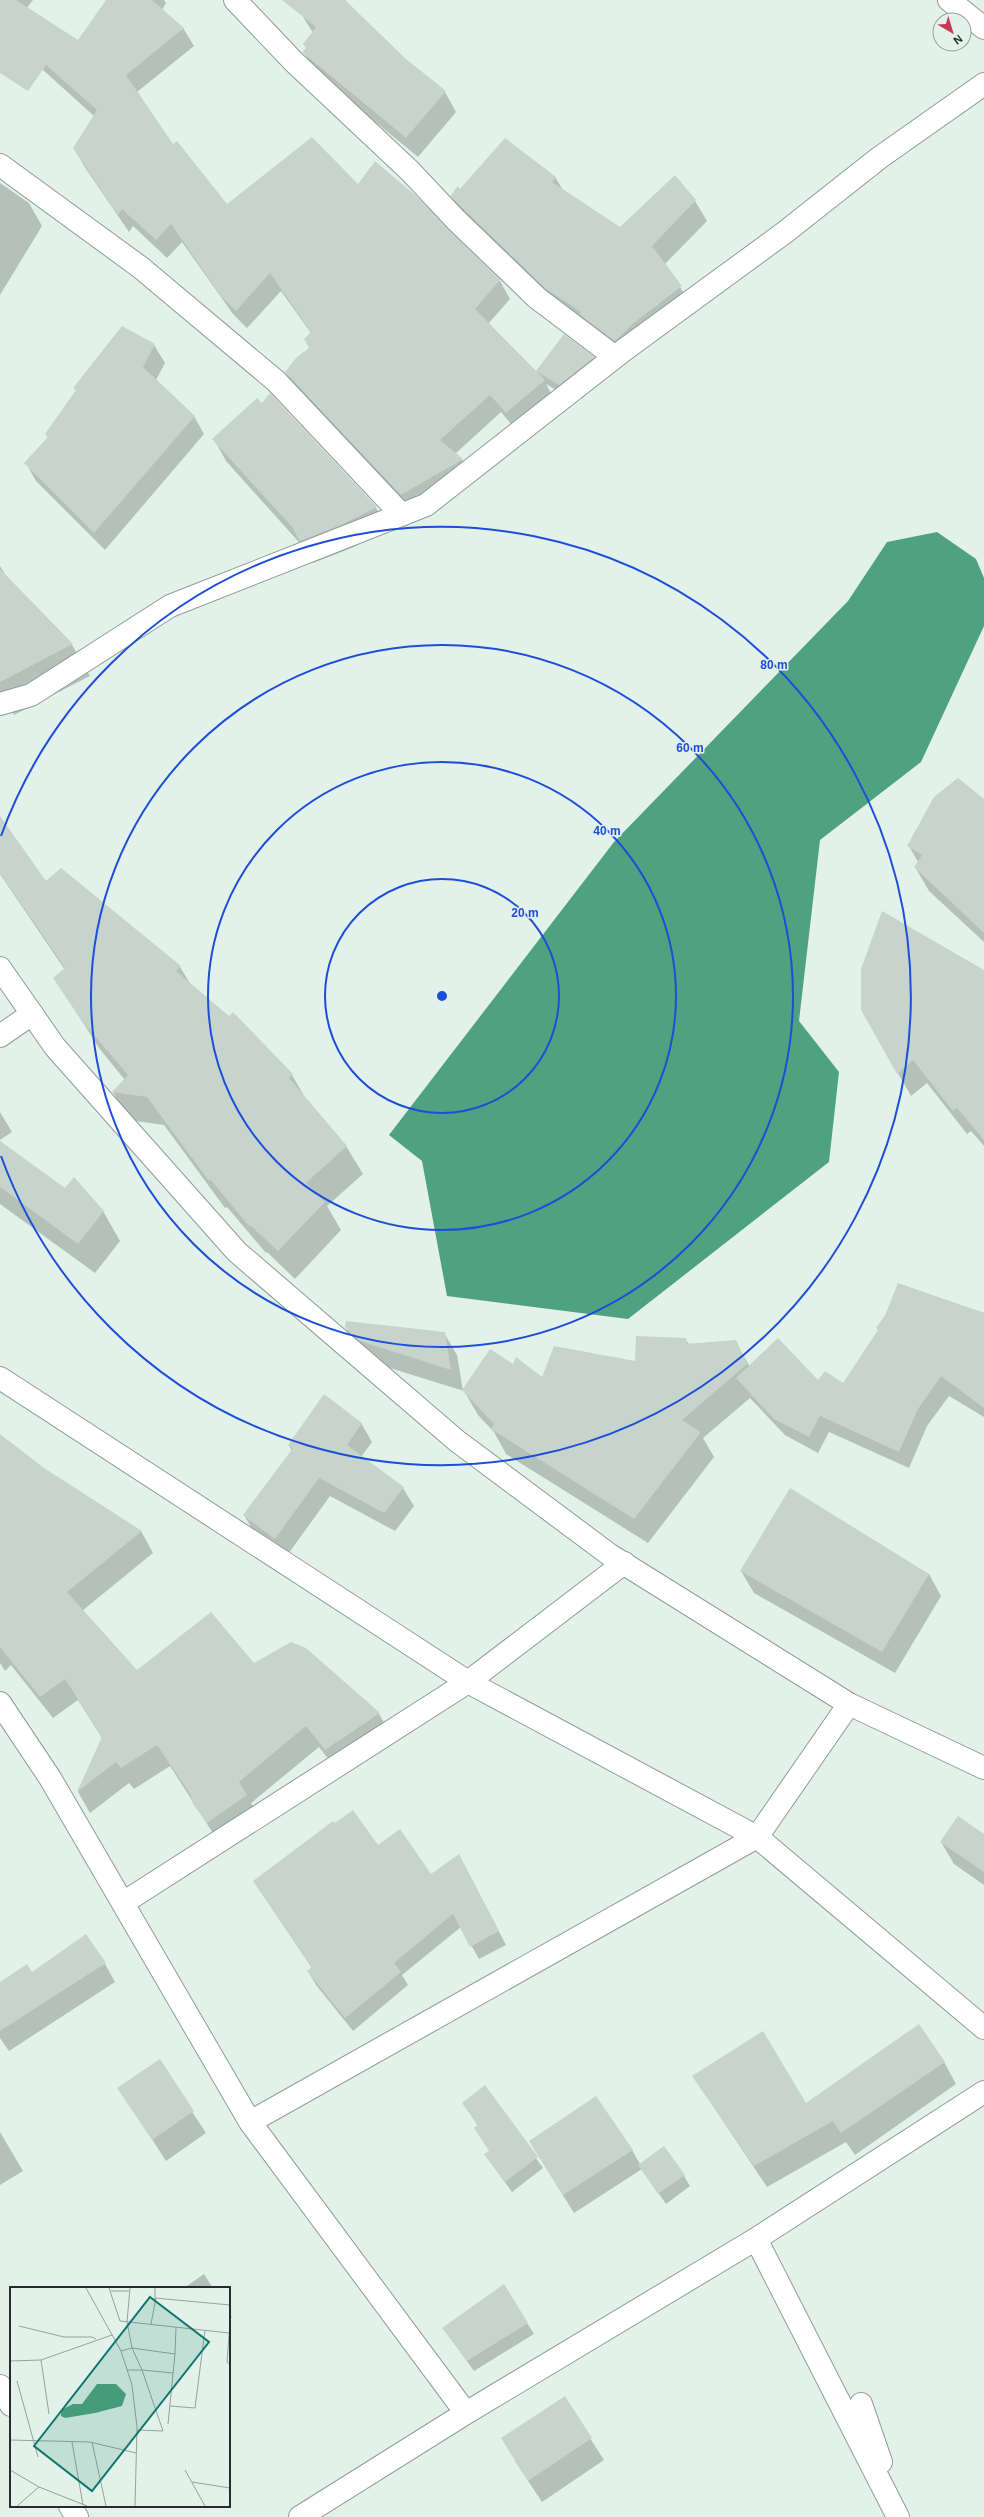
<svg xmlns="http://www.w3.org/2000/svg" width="984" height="2517" font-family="Arial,sans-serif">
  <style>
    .water { fill: #4fa27f }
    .shadow { fill: #0003 }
    .building { fill: #c6d4cd }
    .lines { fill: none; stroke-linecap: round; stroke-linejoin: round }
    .minor-casing { stroke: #909d96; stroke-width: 24 }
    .secondary-casing { stroke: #909d96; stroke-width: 24 }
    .minor { stroke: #fff; stroke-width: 22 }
    .secondary { stroke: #fff; stroke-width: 22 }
    .ring { fill: none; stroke: #1d4ed8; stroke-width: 2 }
    .inset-road { fill: none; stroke: #97a29d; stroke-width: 1 }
    .view { fill: #0f766e; fill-opacity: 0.15; stroke: #0f766e; stroke-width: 2 }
    .inset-edge { fill: none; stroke: #272c2a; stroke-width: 2 }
    .centre { fill: #1d4ed8; stroke: #e2f1e9; stroke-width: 2 }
    .ring-label { font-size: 12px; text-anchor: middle; font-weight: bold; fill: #1d4ed8; stroke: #e2f1e9; stroke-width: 3; stroke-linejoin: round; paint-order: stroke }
  </style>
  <rect width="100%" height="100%" fill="#e2f1e9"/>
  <!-- water -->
  <path class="water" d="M937 532 976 559 984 578V626L921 762 820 840 799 1021 839 1072 829 1162 628 1319 447 1296 422 1161 389 1135 614 842 848 601 887 542Z"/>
  <!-- shadow -->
  <path class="shadow" d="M0 0H33L0 43Z
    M107 0H164L166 3 162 10 183 28 194 46 137 92 173 146 227 205 358 185 415 196 500 281 510 299 488 324 536 373 564 335 594 358 600 369 566 396 546 384 554 399 517 431 501 412 455 454 462 460 473 478 412 513 297 391 286 373 310 348 311 333 281 291 247 328 233 314 182 242 167 258 133 226 129 232 84 166 74 148 94 116 43 70 33 52 79 41Z
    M315 0H342L405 60 445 92 456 112 418 157 315 72 304 52 313 33 302 15Z
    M675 176 695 201 707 221 665 264 693 307 627 361 558 308 463 216 451 196 460 190 555 177 563 190 620 228Z
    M0 183 29 203 42 226 0 295Z
    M122 328 154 345 165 363 156 380 194 416 204 434 105 550 36 481 26 463 48 438 46 434 76 391 75 388Z
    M270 394 376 508 389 529 354 547 313 563 306 550 226 461 214 439 263 405Z
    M0 566 10 582 72 645 90 676 14 715 0 698Z
    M984 801V942L929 891 915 867 918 862 909 846Z
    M0 852 45 882 61 869 180 967 191 985 292 1075 307 1101 346 1146 363 1174 327 1206 341 1230 295 1279 267 1252 266 1253 227 1207 225 1208 164 1125 129 1120 113 1092 125 1080 99 1048 55 978 65 970 0 874Z
    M984 971V1146L971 1131 967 1134 927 1083 911 1096 862 1010Z
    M0 1112 12 1132 0 1140Z
    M0 1142 65 1189 103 1211 120 1241 95 1273 0 1204Z
    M898 1284 984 1313V1417L949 1396 927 1426 909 1468 829 1432 818 1453 785 1435 750 1398 703 1438 714 1457 648 1543 506 1454 494 1432 478 1415 464 1391 374 1363 359 1350 346 1328 444 1333 457 1355 463 1391 514 1365 543 1378 636 1362 685 1339 689 1344 735 1341 750 1367 818 1382 843 1384 879 1331Z
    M361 1423 372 1442 361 1457 403 1488 414 1506 395 1531 330 1496 286 1557 255 1534 244 1515 292 1451 289 1445Z
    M0 1436 43 1469 141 1531 153 1553 82 1611 137 1671 253 1664 306 1649 379 1714 392 1736 338 1771 319 1747 251 1803 259 1817 220 1844 170 1766 134 1789 129 1783 90 1813 78 1792 102 1738 78 1700 53 1718 11 1665 5 1671 0 1663Z
    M741 1571 929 1574 941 1596 895 1673 754 1593Z
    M984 1835V1885L954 1864 941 1842Z
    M378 1846 431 1876 466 1869 506 1945 479 1959 461 1927 402 1975 408 1985 353 2031 316 1985 308 1971 312 1968 254 1882Z
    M105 1964 115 1982 9 2051 0 2038V1984Z
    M159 2061 206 2133 166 2161 119 2088Z
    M944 2062 956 2084 855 2155 846 2142 767 2187 693 2076 806 2105Z
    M485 2087 543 2168 512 2192 485 2155 490 2151 478 2126 463 2103Z
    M0 2132 23 2171 0 2185Z
    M530 2142 632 2150 640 2164 684 2176 690 2186 666 2204 642 2169 574 2213Z
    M204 2274 213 2288H184Z
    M229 2312 232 2317 229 2320Z
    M527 2323 534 2334 474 2371 443 2328Z
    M564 2398 604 2460 542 2502 515 2461Z"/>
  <!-- building -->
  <path class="building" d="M0 0H16L78 40 106 0H152L184 28 126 75 173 144 177 141 227 204 312 137 358 184 375 161 416 196 500 280 475 309 545 380 506 413 490 395 440 440 463 459 401 495 285 372 296 358 309 348 304 339 311 332 270 273 236 311 221 296 171 224 156 240 122 209 118 215 73 148 97 110 46 65 28 91 0 73Z
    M282 0H345L406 59 446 91 406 138 302 52 306 48 303 44 316 27Z
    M505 138 556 177 552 182 620 227 675 175 696 200 652 246 682 286 635 322 615 341 579 314 581 312 545 288 450 196 458 186 460 189Z
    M122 326 155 344 143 367 195 416 94 533 24 463 48 437 45 434 76 390 73 388Z
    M564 334 595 357 559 385 536 371Z
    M270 393 377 507 341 525 300 541 292 527 212 439 257 398 262 403Z
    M0 569 73 644 0 682Z
    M958 778 984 799V933L914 867 922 855 907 846 934 797Z
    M0 816 46 881 61 868 181 966 176 971 229 1016 233 1012 293 1074 289 1078 347 1146 306 1183 325 1202 278 1251 250 1225 249 1226 210 1179 209 1181 147 1097 112 1092 128 1075 81 1020 53 978 65 968 0 873Z
    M882 911 984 970V1140L957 1108 953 1111 913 1060 897 1074 861 1010V969Z
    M0 1141 65 1188 74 1177 104 1211 78 1244 0 1187Z
    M898 1283 984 1313V1408L941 1376 918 1409 899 1452 820 1416 809 1437 774 1419 736 1378 778 1338 818 1380 825 1371 843 1383 878 1330 876 1328 886 1314Z
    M346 1321 445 1332 451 1370 360 1341 345 1328Z
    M636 1336 686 1338 687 1344 736 1340 747 1364 682 1420 701 1432 634 1519 491 1429 494 1424 462 1390 490 1349 513 1364 516 1357 542 1377 554 1346 635 1361Z
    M324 1394 362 1423 347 1445 404 1487 384 1513 319 1478 275 1539 243 1515 293 1448 288 1445Z
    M0 1434 44 1468 142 1531 67 1592 137 1670 211 1612 254 1663 291 1642 306 1648 380 1713 325 1750 306 1726 239 1782 247 1795 207 1823 193 1804 191 1795 157 1745 121 1768 116 1762 77 1792 102 1737 65 1679 40 1697 0 1647Z
    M790 1488 929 1574 882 1652 740 1571Z
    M353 1810 378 1845 400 1829 431 1874 459 1854 499 1931 470 1947 453 1914 394 1963 401 1972 345 2018 307 1971 312 1967 253 1881 333 1821 335 1823Z
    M958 1816 984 1834V1872L940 1842Z
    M86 1934 106 1963 0 2031V1982L27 1964 32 1972Z
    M919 2024 945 2062 841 2133 833 2121 754 2166 692 2076 763 2031 806 2103Z
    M160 2059 194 2111 152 2140 117 2088Z
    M485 2085 538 2157 505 2182 484 2154 489 2151 474 2128 478 2125 462 2103Z
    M596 2096 633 2150 563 2195 529 2141Z
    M664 2146 685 2175 658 2194 638 2165Z
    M504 2284 528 2323 467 2361 442 2328Z
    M565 2396 592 2438 528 2481 501 2438Z"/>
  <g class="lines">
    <!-- minor casing -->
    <g class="minor-casing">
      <path id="minor" d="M235 0 294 62 410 171 456 220 537 298 615 357
        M949 0 984 28
        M0 165 140 267 276 381 402 515
        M0 704 31 695 170 606 426 505 624 350 784 233 879 158 984 84
        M0 1036 32 1014
        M0 1378 468 1682 123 1903
        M624 1563 468 1682 757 1837 849 1704
        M0 1703 50 1778 250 2122
        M756 2239 898 2517
        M0 2386 11 2405
        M861 2404 881 2462
        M466 2413 250 2122 757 1837 984 2028
        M70 2506 77 2517
        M300 2517 466 2413 756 2239 984 2092"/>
    </g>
    <!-- secondary casing -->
    <g class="secondary-casing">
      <path id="secondary" d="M0 968 55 1047 237 1252 457 1441 610 1555 849 1704 984 1768"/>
    </g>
    <!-- minor -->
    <use href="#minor" class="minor"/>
    <!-- secondary -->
    <use href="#secondary" class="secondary"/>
  </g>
  <!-- distance rings -->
  <g class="ring">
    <circle cx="442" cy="996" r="117"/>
    <circle cx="442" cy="996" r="234"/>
    <circle cx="442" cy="996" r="351"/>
    <path d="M1 836A469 469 0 1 1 1 1156"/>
  </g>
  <!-- overview -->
  <g transform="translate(10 2287)">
    <rect width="220" height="220" fill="#e2f1e9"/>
    <path d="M87 97H106L116 107 112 119 85 126 55 131 51 129V123L63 117H72Z" fill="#4fa27f"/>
    <path class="inset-road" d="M76 1 111 64 122 98 127 140 125 219M99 1 110 34 219 46M120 1 117 35 122 61 165 67 166 40M101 4H119M145 11 220 18M145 14V1M220 35 217 75 220 78M141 37 146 11M9 39 54 50H82L86 52M111 64 122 61 132 83H117M31 73 39 127M0 74 31 73 102 48M7 94 28 170M160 119 185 121 195 43M158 137 165 67M127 143 153 144 132 83 163 86M0 153 80 155 126 166M62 155 73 218M82 155 96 219M0 183 29 200 77 219M175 183 195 219M182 195 220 201M7 219 29 200"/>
    <path class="view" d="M140 10 199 55 82 204 24 159Z"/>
    <rect width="220" height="220" class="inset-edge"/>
  </g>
  <circle cx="442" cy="996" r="6" class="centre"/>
  <g class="ring-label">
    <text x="774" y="669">80 m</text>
    <text x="690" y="752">60 m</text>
    <text x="607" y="835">40 m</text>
    <text x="525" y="917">20 m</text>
  </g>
  <!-- north arrow -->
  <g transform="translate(952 32) rotate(142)"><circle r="19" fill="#e2f1e9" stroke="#97a29d"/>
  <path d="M0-3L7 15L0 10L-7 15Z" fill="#c83855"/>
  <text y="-6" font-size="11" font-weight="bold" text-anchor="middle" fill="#272c2a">N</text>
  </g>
</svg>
